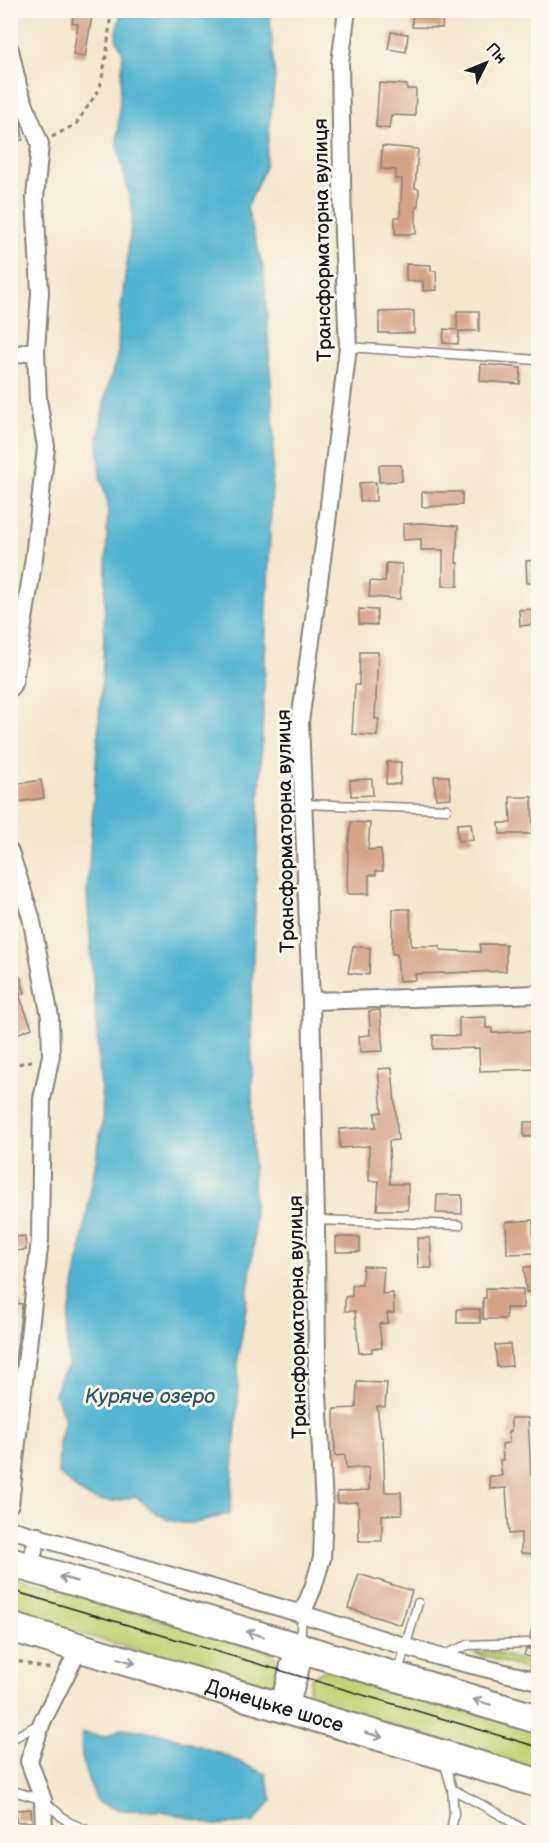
<svg xmlns="http://www.w3.org/2000/svg" width="549" height="1843" font-family="'Balsamiq Sans',sans-serif">
  <style>
    .green { fill: #c1d274; stroke: #6e7748; stroke-width: 1.5 }
    .water { fill: #51b3d0; stroke: #366876; stroke-width: 1.5 }
    .building { fill: #d4a287 }
    .lines { fill: none; stroke-linecap: round; stroke-linejoin: round }
    .service-casing { stroke: #888175; stroke-width: 11 }
    .minor-casing { stroke: #888175; stroke-width: 20 }
    .trunk-casing { stroke: #888175; stroke-width: 32 }
    .path { stroke: #888175; stroke-width: 3; stroke-dasharray: 4.5 4.5; stroke-linecap: butt }
    .service { stroke: #fff; stroke-width: 8 }
    .minor { stroke: #fff; stroke-width: 16 }
    .trunk { stroke: #fff; stroke-width: 28 }
    .tram { stroke: #1c1c1c; stroke-width: 1.5 }
    .oneway { stroke: #999 }
    .labels { text-anchor: middle; stroke-width: 6; stroke-linejoin: round; paint-order: stroke }
    .street-label { font-size: 20px; fill: #1c1c1c; stroke: #fbf7ec }
    .water-label { font-size: 21px; font-style: italic; fill: #315864; stroke: #fbf7ec }
  </style>
  <rect width="100%" height="100%" fill="#fbf7ec"/>
  <filter id="ink" filterUnits="userSpaceOnUse"><feTurbulence type="fractalNoise" baseFrequency=".0167" numOctaves="2"/><feDisplacementMap in="SourceGraphic" scale="12" xChannelSelector="R" yChannelSelector="G"/><feConvolveMatrix kernelMatrix="1 2 1 2 8 2 1 2 1" color-interpolation-filters="sRGB"/></filter>
  <filter id="wash" filterUnits="userSpaceOnUse"><feTurbulence type="fractalNoise" baseFrequency=".008" numOctaves="4" result="noise"/><feDisplacementMap in="SourceGraphic" scale="24" xChannelSelector="R" yChannelSelector="G"/><feGaussianBlur stdDeviation="1.35" result="paint"/><feColorMatrix in="noise" values="0 0 0 0 0 0 0 0 0 0 0 0 0 0 0 0 0 1.4 0 .05"/><feComposite in="paint" operator="in"/></filter>
  <g filter="url(#wash)">
    <rect width="100%" height="100%" fill="#f5e6ce"/>
    <!-- green -->
    <path class="green" d="M10 1575 269 1652 275 1657 280 1666 275 1682 267 1688 11 1613Z
      M490 1651 538 1666V1673L474 1653Z
      M328 1669 538 1732V1769L318 1703 311 1698 308 1691 312 1676Z"/>
    <!-- water -->
    <path class="water" d="M121 11H269L275 77 265 167 247 208 264 271 274 435 251 1010 254 1243 244 1322 238 1357V1397L230 1513C186 1528 172 1530 136 1496 97 1508 87 1500 58 1473L59 1443 65 1419 55 1395 59 1379 68 1367 67 1329 103 1119 87 894 103 664 108 503 100 477 98 441 105 398 118 352 119 325 133 212 117 143 123 53 116 38Z
      M122 1728 164 1734 219 1753 266 1774 272 1800 253 1823 214 1825 163 1811 121 1810 98 1803C88 1780 77 1757 83 1733L106 1737Z"/>
    <g id="blocks">
      <!-- building -->
      <path class="building" d="M74 10H93L85 57 73 55 78 24 72 23Z
        M413 10H443L442 28 412 27Z
        M391 32 408 34 406 52 388 49Z
        M379 83 407 85V89H416L415 116 391 115 389 129 376 127Z
        M14 107 20 120 23 140 10 142V108Z
        M382 146 418 149 415 188 419 189 418 207H416V234H395V217H400L402 179H395L396 170 381 169Z
        M406 264 431 265V271H436L437 290 423 291V281H406Z
        M414 311V333H379V312Z
        M457 311H479V331H459L458 344 443 343 444 329 457 330Z
        M481 364 521 368 520 384 480 381Z
        M379 465H401L402 481 379 482Z
        M376 482V501H360L359 483Z
        M422 492H462V505L422 507Z
        M421 523 458 526 456 563H458V586H443V550H421V539L403 540V524Z
        M538 560V583H527L526 561Z
        M386 563 402 564 400 599 369 597 370 581 385 582Z
        M359 609 377 610V625L359 624Z
        M538 609V624L520 626 519 610Z
        M360 652H378L375 719H379L377 736 352 734 355 685H359Z
        M387 762H401L400 784H386Z
        M434 776H449L451 798 436 799Z
        M372 779 373 795 351 796 350 780Z
        M41 780 44 798 18 802 16 784Z
        M510 797H532L533 834H500L499 823H511Z
        M351 822 370 823 368 850 381 849 383 871H376V875H369V894H347L348 849Z
        M471 823 473 840 458 841 457 824Z
        M393 909H410L411 946H440V950L480 952V944H506V971L415 974 416 980 399 981 397 954H392Z
        M353 946 370 948 369 975 348 973Z
        M10 975 13 980 20 977 25 993 19 995 32 1028 14 1035 10 1027Z
        M380 1010 383 1051 360 1052 359 1036 370 1035 369 1011Z
        M486 1017V1028H492V1033L538 1031V1069L480 1071 479 1048 433 1049V1035L459 1036V1018Z
        M392 1068 398 1140 389 1141 390 1184H408V1210H377L379 1181H369V1146L340 1148 339 1129 376 1127 375 1113 382 1112 378 1069Z
        M524 1122H538V1136L524 1137Z
        M437 1195H462V1214L436 1213Z
        M533 1220 534 1253 507 1254 506 1222Z
        M25 1236 26 1250 13 1251 12 1237Z
        M336 1237H360V1252H336Z
        M417 1238H430L432 1268H418Z
        M363 1266 384 1267 382 1294 393 1293 394 1313H387L388 1323 379 1324 382 1348H372V1352L359 1353 355 1311H345V1297L352 1296V1285H362Z
        M538 1266V1291L526 1292 524 1267Z
        M486 1288 523 1289V1308H506V1319H483V1298H486Z
        M13 1303 22 1304 15 1363 10 1362V1319Z
        M457 1309H480V1323H457Z
        M510 1344 512 1366 497 1367 495 1345Z
        M357 1382 387 1383 385 1407 377 1406 381 1437H383L385 1492H401L402 1514 382 1515V1541H359L358 1502 338 1503 337 1492 369 1490V1467L346 1469 345 1455 335 1456 334 1409 356 1408Z
        M511 1418H528L531 1475H538V1493H537L538 1554 521 1553V1533L509 1534 506 1488 490 1489 489 1476H502L500 1460H503L502 1444 509 1443 508 1432 511 1431Z
        M359 1574 412 1591 401 1625 348 1608Z
        M535 1617 538 1618V1660L524 1655 526 1649H531L534 1645V1640L530 1637Z
        M31 1809 32 1822H16V1810Z"/>
    </g>
  </g>
  <g filter="url(#ink)">
    <use href="#blocks" fill-opacity="0" stroke="#888175" stroke-width="1.5"/>
    <g class="lines">
      <!-- service casing -->
      <g class="service-casing">
        <path id="service" d="M348 347 538 360
          M303 804 447 809
          M316 1220 459 1225
          M300 1644 302 1614
          M443 1655 468 1645 528 1643
          M398 1672 418 1603
          M10 1740 39 1724
          M444 1761 452 1789
          M10 1790 43 1800 68 1822 91 1832
          M451 1832 454 1814 452 1789 499 1814 527 1832"/>
      </g>
      <!-- minor casing -->
      <g class="minor-casing">
        <path id="minor" d="M10 50 19 90 40 144 35 198 40 292 36 350 38 400 46 447 34 558 14 681 10 689
          M10 356 36 350
          M10 852 31 917 50 1017 51 1055 42 1099 40 1240 10 1504
          M311 1001 538 994
          M10 1529 302 1614 439 1657 538 1681
          M29 1568 38 1536
          M302 1614 313 1588 322 1558 324 1507 317 1376 316 1220 311 1001 300 722 327 522 348 347 343 235 340 63 347 10
          M44 1832 43 1800 29 1761 42 1722 80 1647"/>
      </g>
      <!-- trunk casing -->
      <g class="trunk-casing">
        <g id="trunk">
          <path d="M10 1562 538 1719"/>
          <path id="s1" d="M10 1627 538 1783"/>
          <path d="M284 1708 300 1647"/>
        </g>
      </g>
      <!-- path -->
      <path class="path" d="M52 137 76 124 100 88 107 52 111 10
        M10 1066 35 1060
        M10 1659 40 1667 52 1669"/>
      <!-- service -->
      <use href="#service" class="service"/>
      <!-- minor -->
      <use href="#minor" class="minor"/>
      <!-- trunk -->
      <use href="#trunk" class="trunk"/>
      <!-- tram -->
      <path class="tram" d="M10 1590 538 1747"/>
    </g>
    <!-- one-way arrows -->
    <defs><path id="oneway-shaft" d="M-6 0H5M1.5-3L5.5 0L1.5 3" fill="none" stroke-width="1.6" stroke-linecap="round" stroke-linejoin="round" transform="scale(1.5)"/></defs>
    <g class="oneway">
      <use href="#oneway-shaft" transform="translate(68 1579) rotate(-164)"/>
      <use href="#oneway-shaft" transform="translate(255 1634) rotate(-164)"/>
      <use href="#oneway-shaft" transform="translate(127 1661) rotate(17)"/>
      <use href="#oneway-shaft" transform="translate(482 1702) rotate(-163)"/>
      <use href="#oneway-shaft" transform="translate(374 1735) rotate(16)"/>
    </g>
  </g>
  <g class="labels">
    <!-- street labels -->
    <g class="street-label">
      <text transform="translate(322 240) rotate(-91)" y="7">Трансформаторна вулиця</text>
      <text transform="translate(285 831) rotate(-91)" y="7">Трансформаторна вулиця</text>
      <text transform="translate(297 1317) rotate(-91)" y="7">Трансформаторна вулиця</text>
      <text dy="7" stroke="none"><textPath href="#s1" startOffset="276">Донецьке шосе</textPath></text>
    </g>
    <!-- water labels -->
    <g class="water-label">
      <text x="150" y="1403">Куряче озеро</text>
    </g>
  </g>
  <!-- margin -->
  <rect width="549" height="1843" fill="none" stroke="#fbf7ec" stroke-width="36"/>
  <!-- north arrow -->
  <g transform="translate(486 63) rotate(47)" stroke="#fbf7ec" stroke-width="4.5" paint-order="stroke">
  <path d="M0-4.5L10 22L0 15L-10 22Z" fill="#1c1c1c"/>
  <text y="-9" font-size="16" font-weight="bold" text-anchor="middle" fill="#1c1c1c">Пн</text>
  </g>
</svg>
